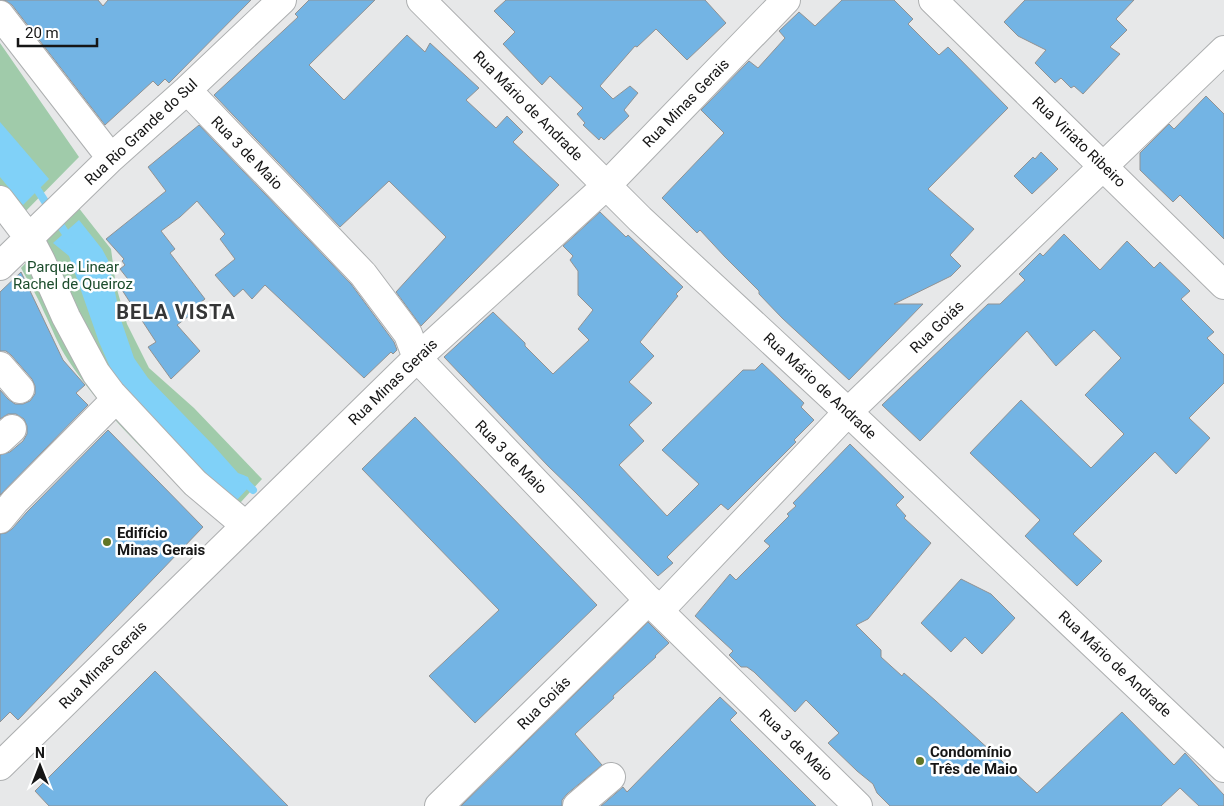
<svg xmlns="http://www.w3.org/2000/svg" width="1224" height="806" font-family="Roboto,sans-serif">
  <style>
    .green { fill: #a0cbaa }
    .water { fill: #80d1f8 }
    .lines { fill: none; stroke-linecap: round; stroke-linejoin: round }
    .stream { stroke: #80d1f8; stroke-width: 8 }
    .building { fill: #73b4e4; stroke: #919293 }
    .minor-casing { stroke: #adafb0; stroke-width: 30 }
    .minor { stroke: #fff; stroke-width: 28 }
    .poi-dot { fill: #607526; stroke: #fff; stroke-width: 2 }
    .labels { text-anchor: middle; stroke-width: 5; stroke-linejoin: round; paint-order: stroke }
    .street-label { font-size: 15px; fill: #161616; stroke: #fff }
    .park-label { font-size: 15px; fill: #1c4d2d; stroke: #fff }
    .poi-label { font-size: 15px; font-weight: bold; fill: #161616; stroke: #fff; text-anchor: start }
    .district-label { font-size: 20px; font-weight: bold; letter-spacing: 1px; fill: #353637; stroke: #fff }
  </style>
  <rect width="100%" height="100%" fill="#e7e8e9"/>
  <!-- green -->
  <path class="green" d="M0 43 79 157 16 221 0 200Z
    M78 207 111 249 116 286 127 324 149 368 194 408 262 479 221 524C168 473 109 422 68 360 58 345 52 328 44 312 38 297 29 283 21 268Z"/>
  <!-- water -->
  <path class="water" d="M0 122 49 179 23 205 0 177Z
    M79 220 102 249 108 260 121 320 134 358 148 378 214 446 238 473 248 477 251 485 234 503 202 469 135 405 110 367 99 342 69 256 53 243Z"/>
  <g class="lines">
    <!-- stream -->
    <path class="stream" d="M33 183 70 240
      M242 479 253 490"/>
  </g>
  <!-- building -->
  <path class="building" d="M2 0H98L103 6 108 0H251L169 83 165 79 158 86 153 81 105 125 12 5 6 1Z
    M309 0H375L309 65 344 100 407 35 425 52 430 43 479 88 466 100 496 128 507 116 523 132 513 142 559 185 421 326 396 292 446 237 389 181 340 227 214 95 298 17 295 14Z
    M506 0H705L726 23 687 60 656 29 637 47 635 46 600 86 613 99 630 86 638 93 624 110 629 116 604 140 601 137 599 140 583 125 585 123 577 114 583 108 550 76 542 85 503 44 515 32 494 11Z
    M842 0H894L913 19 908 24 939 55 948 47 1008 108 928 189 974 229 950 255 961 266 951 276 894 304H923L849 380 782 318 759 294V291L725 257 700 230 697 233 662 198 724 133 701 110 749 61 758 68 785 38 779 31 799 12 815 26Z
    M1025 0H1134L1116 19 1127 30 1110 47 1120 54 1083 94 1074 86 1071 88 1061 78 1055 83 1035 63 1046 50 1018 36 1004 22Z
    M1206 96 1224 114V239L1180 195 1173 202 1140 170V153L1169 124 1174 129Z
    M199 125 351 284 394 342 397 350 393 354 391 352 364 378 265 285 252 299 243 289 234 297 215 275 235 259 220 239 225 234 197 201 180 217 161 231 175 249 170 253 205 299 187 313 189 316 177 325 200 351 171 379 148 347 156 342 122 290 131 283 120 269 125 265 122 261 124 259 106 239 166 191 148 167Z
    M1041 152 1058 169 1032 194 1014 176 1033 157 1035 159Z
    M600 212 626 237 628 235 683 287 676 294 678 296 640 342 654 356 629 382 652 403 629 425 644 441 619 465 667 516 699 484 662 450 743 370H755L762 363 804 403 801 407 814 420 794 440 796 442 728 510 721 504 667 557 673 563 658 576 576 493 548 466 444 357 493 312 525 343V346L553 374 589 340 578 329 593 310 578 295V271L570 260 573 256 563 246Z
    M1064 234 1100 270 1127 241 1154 268 1160 262 1190 291 1181 299 1214 332 1207 338 1224 355V383L1189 418 1210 438 1176 474 1155 452 1073 534 1102 561 1077 586 1025 536 1040 520 970 453 1021 400 1091 468 1124 434 1085 395 1121 358 1094 330 1056 366 1027 331 920 441 882 405 988 304H1000L1025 280 1019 274 1040 253 1043 256Z
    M21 272 63 360 85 385 76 393 88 405 0 495V455L10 452 23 441 27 434V426L24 419 16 414H8L0 419V390L8 399 15 404H23L30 401 35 394V386L32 379 11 355 6 351H0V292Z
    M415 417 597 605 475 723 429 676 499 610 362 469Z
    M108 430 203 527 18 720 10 712 0 722V534L6 533 12 529 27 512Z
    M850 444 904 497 896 505 906 516 904 518 931 543 868 619 856 625 881 650V657L902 676 904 673 936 701 1037 793 1122 712 1174 765 1185 753 1224 795V806H1199L1180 788 1161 806H890L877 793 873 784 857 771 828 743 839 733 806 700 795 712 754 672 747 667H741L729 655 733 651 695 616 730 574 736 580 770 546 764 541 789 516 787 514 796 506 793 503Z
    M961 579 991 594 1015 618 982 654 965 637 951 652 921 623Z
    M648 622 669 643 655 656 656 657 613 696 614 698 575 734 602 765 567 794 562 800V806H461Z
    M155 671 288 806H49L35 791Z
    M720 697 737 713 730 720 816 806H601L623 787 627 792Z"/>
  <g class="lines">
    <!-- minor casing -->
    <g class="minor-casing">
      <path id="minor" d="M421 0 640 219 848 412 1224 768
        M933 0 1224 285
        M0 15 111 158
        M187 90 363 274 408 334 417 358 659 611 858 806
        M0 200 29 238 41 261 66 317 96 373 111 393 195 483 245 525
        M0 266 111 158 187 90 282 0
        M0 366 20 389
        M0 440 12 429
        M0 519 15 501 116 399
        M659 611 848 412 1224 50
        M0 766 417 358 607 185 786 0
        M439 806 649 600
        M577 806 611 777"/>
    </g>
    <!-- minor -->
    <use href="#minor" class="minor"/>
  </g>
  <!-- markers -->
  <g class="poi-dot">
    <circle cx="107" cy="542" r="5"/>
    <circle cx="920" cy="761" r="5"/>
  </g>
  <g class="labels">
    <!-- street labels -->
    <g class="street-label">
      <text transform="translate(686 103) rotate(-46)" y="5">Rua Minas Gerais</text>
      <text transform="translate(528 106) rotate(45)" y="5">Rua Mário de Andrade</text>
      <text transform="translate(141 132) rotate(-43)" y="5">Rua Rio Grande do Sul</text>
      <text transform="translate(1079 142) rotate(44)" y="5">Rua Viriato Ribeiro</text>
      <text transform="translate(247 153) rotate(46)" y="5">Rua 3 de Maio</text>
      <text transform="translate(937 327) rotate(-44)" y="5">Rua Goiás</text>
      <text transform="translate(393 382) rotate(-44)" y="5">Rua Minas Gerais</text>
      <text transform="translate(820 386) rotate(43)" y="5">Rua Mário de Andrade</text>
      <text transform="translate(511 457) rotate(46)" y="5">Rua 3 de Maio</text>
      <text transform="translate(1115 664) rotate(43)" y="5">Rua Mário de Andrade</text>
      <text transform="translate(103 665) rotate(-45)" y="5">Rua Minas Gerais</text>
      <text transform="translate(544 703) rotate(-45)" y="5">Rua Goiás</text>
      <text transform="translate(796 745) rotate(44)" y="5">Rua 3 de Maio</text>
    </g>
    <!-- park labels -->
    <g class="park-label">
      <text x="73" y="272">Parque Linear<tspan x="73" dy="17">Rachel de Queiroz</tspan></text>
    </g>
    <!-- poi labels -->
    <g class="poi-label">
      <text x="117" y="538">Edifício<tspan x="117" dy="17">Minas Gerais</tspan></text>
      <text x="930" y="757">Condomínio<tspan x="930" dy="17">Três de Maio</tspan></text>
    </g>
    <!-- district labels -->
    <g class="district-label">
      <text x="176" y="319">BELA VISTA</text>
    </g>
  </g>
  <!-- north arrow -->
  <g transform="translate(40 766)" stroke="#ffffff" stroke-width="4" paint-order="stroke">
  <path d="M0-4L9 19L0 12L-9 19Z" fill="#161616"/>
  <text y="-8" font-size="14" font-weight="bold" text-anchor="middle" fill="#161616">N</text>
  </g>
  <!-- scale -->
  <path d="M18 38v8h79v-8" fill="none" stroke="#161616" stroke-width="2.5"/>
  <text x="25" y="38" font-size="15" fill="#161616" stroke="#ffffff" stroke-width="4" paint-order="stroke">20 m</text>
</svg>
